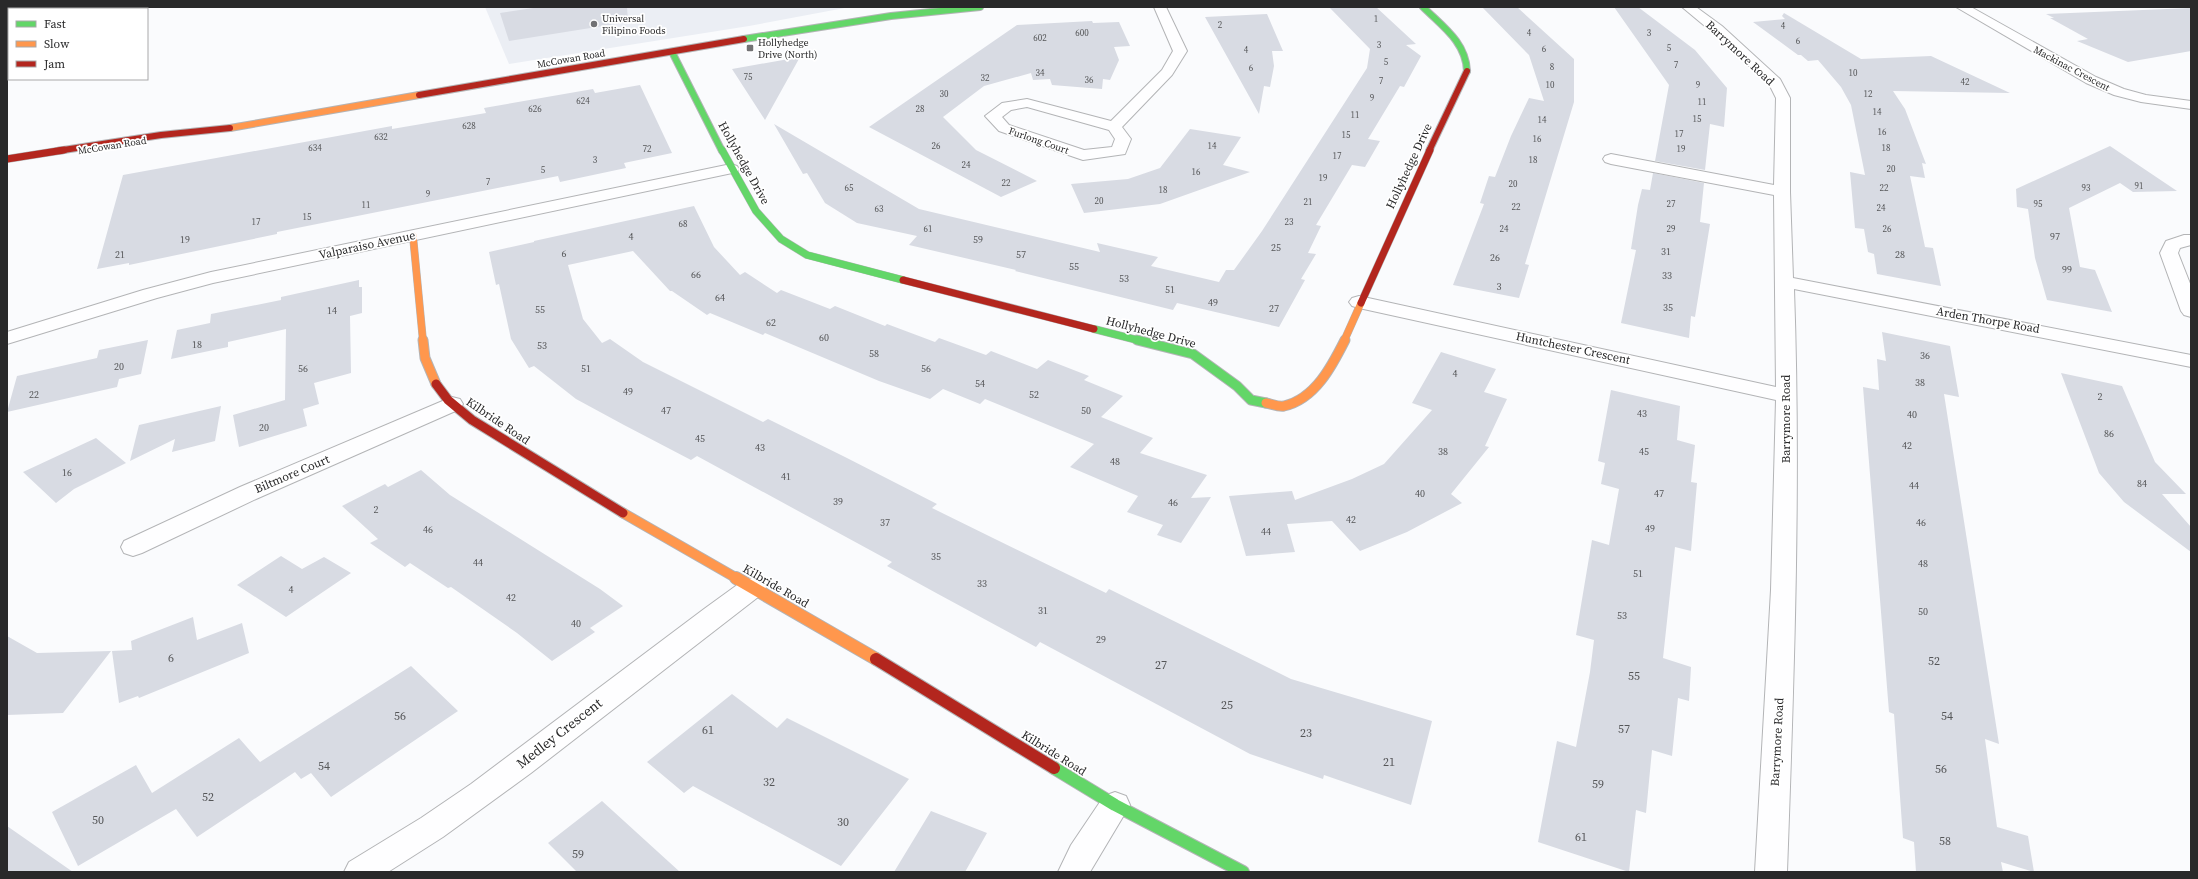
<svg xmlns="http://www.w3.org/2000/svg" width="2198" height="879" font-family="'Source Serif 4',serif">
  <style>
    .built { fill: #ebeef4 }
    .building { fill: #d8dbe3 }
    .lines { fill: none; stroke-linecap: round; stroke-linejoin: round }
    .street-casing { stroke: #b3b4b6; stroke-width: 2 }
    .fast-far3-casing { stroke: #b3b4b6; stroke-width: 8 }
    .fast-far2-casing { stroke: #b3b4b6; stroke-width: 8 }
    .fast-far1-casing { stroke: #b3b4b6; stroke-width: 11 }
    .fast-casing { stroke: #b3b4b6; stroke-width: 14 }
    .slow-far3-casing { stroke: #b3b4b6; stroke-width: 8 }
    .slow-far2-casing { stroke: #b3b4b6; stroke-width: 8 }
    .slow-far1-casing { stroke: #b3b4b6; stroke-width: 11 }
    .slow-casing { stroke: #b3b4b6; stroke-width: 14 }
    .jam-far3-casing { stroke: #b3b4b6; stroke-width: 8 }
    .jam-far2-casing { stroke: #b3b4b6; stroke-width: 8 }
    .jam-far1-casing { stroke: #b3b4b6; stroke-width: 11 }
    .jam-casing { stroke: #b3b4b6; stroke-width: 14 }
    .street { fill: #fefeff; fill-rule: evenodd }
    .fast-far3 { stroke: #63d668; stroke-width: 6 }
    .fast-far2 { stroke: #63d668; stroke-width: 7 }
    .fast-far1 { stroke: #63d668; stroke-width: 9 }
    .fast { stroke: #63d668; stroke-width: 12 }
    .slow-far3 { stroke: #ff974d; stroke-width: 6 }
    .slow-far2 { stroke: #ff974d; stroke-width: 7 }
    .slow-far1 { stroke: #ff974d; stroke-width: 9 }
    .slow { stroke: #ff974d; stroke-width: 12 }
    .jam-far3 { stroke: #b3261e; stroke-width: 6 }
    .jam-far2 { stroke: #b3261e; stroke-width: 7 }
    .jam-far1 { stroke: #b3261e; stroke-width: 9 }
    .jam { stroke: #b3261e; stroke-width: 12 }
    .poi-dot { fill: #727274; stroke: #fff; stroke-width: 1.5 }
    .labels { text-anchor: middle; stroke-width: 3.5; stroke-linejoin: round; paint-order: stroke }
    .far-number-label { font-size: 9px; fill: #555658 }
    .far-poi-label { font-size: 10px; fill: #29292a; stroke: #fff; text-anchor: start }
    .far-street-label { font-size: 10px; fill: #29292a; stroke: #fff }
    .number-label { font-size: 10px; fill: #555658 }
    .street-label { font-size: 12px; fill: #29292a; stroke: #fff }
    .near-number-label { font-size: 12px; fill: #555658 }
    .near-street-label { font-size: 14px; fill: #29292a; stroke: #fff }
  </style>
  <rect width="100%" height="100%" fill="#fafbfd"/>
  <!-- built -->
  <path class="built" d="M485 7H850L749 26 509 64Z"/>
  <!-- building -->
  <path class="building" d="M540 7H627L628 22 509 41 500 13Z
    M1329 7H1376L1416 44 1406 45 1421 56 1404 87 1400 86 1368 139 1380 141 1365 167 1352 165 1316 225 1321 226 1308 253 1316 254 1301 279 1305 280 1279 327 1177 303 1173 310 1015 271 1016 270 909 245 917 236 857 223 825 203 807 173 803 174 774 124 919 209 1100 252 1097 243 1158 257 1151 266 1219 282 1226 270H1234L1262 231 1367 68 1370 49Z
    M1482 7H1517L1574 59V102L1525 264 1529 265 1519 298 1453 285 1484 204 1480 203 1489 176 1495 177 1511 136 1529 98 1544 101 1529 55Z
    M1614 7H1638L1695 50 1727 88 1724 127 1710 124 1705 170 1655 161 1669 85Z
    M2191 8V51L2128 62 2077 41 2088 39 2050 18H2054L2046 14Z
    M1784 13 1861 59 1931 56 2010 93 1893 91 1905 109 1926 164 1922 163 1925 178 1910 176 1925 247 1933 248 1941 286 1877 274 1874 254 1868 252 1864 229 1855 228 1850 172 1865 175 1851 105 1841 87 1818 60 1808 61 1801 55H1798L1753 22 1785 19 1782 16Z
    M1267 14 1283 51H1272L1274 66 1270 87 1264 86 1259 114 1205 17Z
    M1092 21 1093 23 1119 22 1130 46 1114 47 1119 60 1110 80 1103 79 1102 89 1052 85 1050 79 1033 80 1031 73 984 86 943 117 976 150 1037 181 1001 197 869 127 1017 25Z
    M800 57 765 120 732 69Z
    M640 85 672 153 624 163 626 168 560 182 558 176 277 232V234L129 265V263L97 269 123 175 392 126V129L486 113 484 108 593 89 595 93Z
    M1190 129 1241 137 1223 165 1250 172 1160 204 1084 213 1071 184 1128 179 1160 168Z
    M2110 146 2177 191 2133 192 2120 183 2069 208 2080 267 2095 270 2112 312 2047 300 2035 258 2028 209 2017 207 2016 189Z
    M1653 173 1704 183 1700 222 1710 224 1695 317 1691 316 1689 338 1621 323 1636 250 1631 249 1638 205 1642 189 1650 190Z
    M694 206 714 247 740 275 745 272 777 293 781 290 830 309 835 306 885 326 887 324 935 342 939 338 986 355 991 351 1037 369 1048 360 1089 376 1084 380 1123 396 1101 417 1153 438 1140 453 1207 475 1191 498 1211 497 1181 543 1157 535 1163 525 1127 512 1138 496 1070 467 1094 444 985 399 980 404 943 389 930 399 879 381 765 333 763 335 710 313 707 315 672 291H670L633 251 568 265 583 319 602 343 610 339 643 362 763 422 768 419 845 457 937 504 932 508 995 539 1106 593 1109 589 1291 679 1432 721 1411 805 1324 775 1323 779 1250 754 1040 642 1036 647 938 594 887 566 892 562 697 456 691 460 624 425 576 399 534 366 529 368 511 339 499 284 496 285 489 252 534 242V241Z
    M359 280V287H362V313L350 316 351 373 314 383 319 404 303 409 307 426 239 447 233 415 285 400 286 329 228 342V347L171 359 177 330 210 323 211 314 281 300V297Z
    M1882 332 1950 346 1959 397 1944 394 1999 744 1985 739 1997 827 2028 836 2034 872 2001 862 2003 872H1916L1914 842 1903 838 1894 714 1889 712 1863 387 1879 390 1877 359 1886 361Z
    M148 340 141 374 119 379 117 387 7 412 17 376 97 358 99 350Z
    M1441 352 1496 369 1484 392 1507 399 1485 446 1489 447 1451 494 1462 503 1407 532 1360 551 1332 521 1287 524 1295 552 1246 556 1229 496 1292 491 1295 500 1352 479 1384 464 1432 410 1412 403Z
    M2061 373 2122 386 2155 462 2186 494H2162L2191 527V552L2124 502 2099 473Z
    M1611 390 1680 406 1677 440 1695 445 1691 482 1697 483 1691 551 1675 547 1663 658 1691 667 1689 701 1678 698 1672 756 1652 750 1646 813 1636 810 1629 872 1538 842 1557 741 1576 747 1590 672 1594 640 1576 635 1592 540 1609 545 1619 489 1601 484 1605 463 1598 461Z
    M221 406 215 441 172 452 175 439 130 461 139 425Z
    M96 438 126 463 74 489 56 503 23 472Z
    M421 470 450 495 600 589 623 606 590 628 595 632 552 661 517 633 451 587 448 588 410 563 405 567 370 543 378 539 342 506 385 484 388 487Z
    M281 556 302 569 324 557 351 573 286 617 237 585Z
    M193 617 197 640 242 623 249 653 139 698 138 696 119 703 112 651 132 650 131 641Z
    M7 636 37 653 111 651 63 713 7 715Z
    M411 666 458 711 331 797 311 773 301 779 295 772 197 837 176 809 78 866 52 812 136 765 152 793 239 738 260 762Z
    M732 694 777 728 787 718 909 779 841 866 693 786 684 793 647 762Z
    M602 801 680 872H577L548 843Z
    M931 811 987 833 965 872H894Z
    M7 826 73 872H7Z"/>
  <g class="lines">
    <!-- street casing -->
    <g class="street-casing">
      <path id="street" d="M1154 7H1166L1187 51 1172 75 1122 127 1131 139 1125 154 1083 160 1077 158 999 131 985 116 1002 103 1027 99 1111 121 1162 70 1173 51ZM1027 107 1109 130 1115 139 1112 147 1084 150 1009 125 1002 117 1011 110Z
        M1682 7H1696L1722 26 1780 79 1790 98V192L1793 278 2191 355V367L1794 289C1801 484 1794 678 1787 872H1755L1771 590 1776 400 1359 308 1352 306 1349 302 1352 298 1359 296 1776 387 1774 195 1611 164 1605 162 1603 159 1605 156 1611 154 1774 185 1776 98 1769 84 1712 32Z
        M1956 7H1971L2096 77 2124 89 2146 95 2191 101V109L2141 102 2114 95 2086 83Z
        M731 164 737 166 739 169 737 172 213 283 157 298 7 344V332L143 290 211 272Z
        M2184 235H2191V245L2180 248 2178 253 2191 286V317L2184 315 2181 311 2160 253 2166 241Z
        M452 397 460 399 463 404 460 409 256 499 142 553 133 556 124 553 121 547 124 541 240 487Z
        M753 578 762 580 766 587 762 594 531 773 443 837 388 872H344L349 862 421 818 471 784 704 609 744 580Z
        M1115 792 1126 796 1130 805 1090 872H1058L1071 845 1104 796Z"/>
    </g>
    <!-- fast-far3 casing -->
    <g class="fast-far3-casing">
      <path id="fast-far3" d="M1423 7C1442 26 1466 42 1467 71
        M744 39 891 16 980 7
        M672 52 722 151"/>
    </g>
    <!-- fast-far2 casing -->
    <g class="fast-far2-casing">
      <path id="fast-far2" d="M722 150 756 211 781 239 807 255 903 280
        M1094 329 1141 341"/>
    </g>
    <!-- fast-far1 casing -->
    <g class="fast-far1-casing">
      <path id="fast-far1" d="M1137 340 1193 354 1237 386 1251 400 1266 403"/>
    </g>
    <!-- fast casing -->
    <g class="fast-casing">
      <path id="fast" d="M1054 768 1115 805 1243 872"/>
    </g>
    <!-- slow-far3 casing -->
    <g class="slow-far3-casing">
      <path id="slow-far3" d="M230 128 419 95"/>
    </g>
    <!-- slow-far2 casing -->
    <g class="slow-far2-casing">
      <path id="slow-far2" d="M413 236 423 341
        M1344 341 1361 303"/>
    </g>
    <!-- slow-far1 casing -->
    <g class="slow-far1-casing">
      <path id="slow-far1" d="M423 340 425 358 436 384
        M1266 403C1272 404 1278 407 1284 406 1315 399 1332 366 1345 340
        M623 513 738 579"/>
    </g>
    <!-- slow casing -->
    <g class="slow-casing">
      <path id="slow" d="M736 578 876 659"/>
    </g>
    <!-- jam-far3 casing -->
    <g class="jam-far3-casing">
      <path id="jam-far3" d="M419 95 744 39
        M57 151 161 135 230 128
        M1429 151 1467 71"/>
    </g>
    <!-- jam-far2 casing -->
    <g class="jam-far2-casing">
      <path id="jam-far2" d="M7 159 64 150
        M903 280 1094 329
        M1361 303 1430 150"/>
    </g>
    <!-- jam-far1 casing -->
    <g class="jam-far1-casing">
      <path id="jam-far1" d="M436 384 448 400 472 420 623 513"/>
    </g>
    <!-- jam casing -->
    <g class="jam-casing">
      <path id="jam" d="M876 659 1054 768"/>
    </g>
    <!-- street -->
    <use href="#street" class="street"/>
    <!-- fast-far3 -->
    <use href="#fast-far3" class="fast-far3"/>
    <!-- fast-far2 -->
    <use href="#fast-far2" class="fast-far2"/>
    <!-- fast-far1 -->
    <use href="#fast-far1" class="fast-far1"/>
    <!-- fast -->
    <use href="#fast" class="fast"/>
    <!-- slow-far3 -->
    <use href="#slow-far3" class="slow-far3"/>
    <!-- slow-far2 -->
    <use href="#slow-far2" class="slow-far2"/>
    <!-- slow-far1 -->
    <use href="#slow-far1" class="slow-far1"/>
    <!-- slow -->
    <use href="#slow" class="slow"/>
    <!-- jam-far3 -->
    <use href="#jam-far3" class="jam-far3"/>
    <!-- jam-far2 -->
    <use href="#jam-far2" class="jam-far2"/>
    <!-- jam-far1 -->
    <use href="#jam-far1" class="jam-far1"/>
    <!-- jam -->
    <use href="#jam" class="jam"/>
  </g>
  <!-- markers -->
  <g class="poi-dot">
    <circle cx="594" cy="24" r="4"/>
    <rect x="746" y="44" width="8" height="8" rx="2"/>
  </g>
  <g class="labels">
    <!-- far-number labels -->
    <g class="far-number-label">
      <text x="1376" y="22">1</text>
      <text x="1220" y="28">2</text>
      <text x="1783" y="29">4</text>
      <text x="1082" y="36">600</text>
      <text x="1529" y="36">4</text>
      <text x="1649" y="36">3</text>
      <text x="1040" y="41">602</text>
      <text x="1798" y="44">6</text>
      <text x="1379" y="48">3</text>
      <text x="1669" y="51">5</text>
      <text x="1544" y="52">6</text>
      <text x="1246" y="53">4</text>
      <text x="1386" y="65">5</text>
      <text x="1676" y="68">7</text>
      <text x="1552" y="70">8</text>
      <text x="1251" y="71">6</text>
      <text x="1040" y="76">34</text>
      <text x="1853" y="76">10</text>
      <text x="748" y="80">75</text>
      <text x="985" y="81">32</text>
      <text x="1089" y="83">36</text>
      <text x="1381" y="84">7</text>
      <text x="1965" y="85">42</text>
      <text x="1550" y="88">10</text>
      <text x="1698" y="88">9</text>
      <text x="944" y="97">30</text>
      <text x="1868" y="97">12</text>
      <text x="1372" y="101">9</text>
      <text x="583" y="104">624</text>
      <text x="1702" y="105">11</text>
      <text x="535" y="112">626</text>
      <text x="920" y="112">28</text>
      <text x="1877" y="115">14</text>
      <text x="1355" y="118">11</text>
      <text x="1697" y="122">15</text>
      <text x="1542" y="123">14</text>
      <text x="469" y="129">628</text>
      <text x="1882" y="135">16</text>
      <text x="1679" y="137">17</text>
      <text x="1346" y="138">15</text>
      <text x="381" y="140">632</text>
      <text x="1537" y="142">16</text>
      <text x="936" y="149">26</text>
      <text x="1212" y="149">14</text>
      <text x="315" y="151">634</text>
      <text x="1886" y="151">18</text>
      <text x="647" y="152">72</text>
      <text x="1681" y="152">19</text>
      <text x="1337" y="159">17</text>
      <text x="595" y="163">3</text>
      <text x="1533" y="163">18</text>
      <text x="966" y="168">24</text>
      <text x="1891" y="172">20</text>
      <text x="543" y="173">5</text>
      <text x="1196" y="175">16</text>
      <text x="1323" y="181">19</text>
      <text x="488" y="185">7</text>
      <text x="1006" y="186">22</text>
      <text x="1513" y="187">20</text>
      <text x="2139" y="189">91</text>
      <text x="849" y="191">65</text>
      <text x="1884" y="191">22</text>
      <text x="2086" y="191">93</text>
      <text x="1163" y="193">18</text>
      <text x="428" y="197">9</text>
      <text x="1099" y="204">20</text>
      <text x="1308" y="205">21</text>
      <text x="1671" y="207">27</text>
      <text x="2038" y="207">95</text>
      <text x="366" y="208">11</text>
      <text x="1516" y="210">22</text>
      <text x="1881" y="211">24</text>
      <text x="879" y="212">63</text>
      <text x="307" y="220">15</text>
      <text x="256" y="225">17</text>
      <text x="1289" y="225">23</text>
      <text x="683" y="227">68</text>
      <text x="928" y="232">61</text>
      <text x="1504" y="232">24</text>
      <text x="1671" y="232">29</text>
      <text x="1887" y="232">26</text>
    </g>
    <!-- far-poi labels -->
    <g class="far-poi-label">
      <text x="602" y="22">Universal<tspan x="602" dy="12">Filipino Foods</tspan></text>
      <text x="758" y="46">Hollyhedge<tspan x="758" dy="12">Drive (North)</tspan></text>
    </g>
    <!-- far-street labels -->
    <g class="far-street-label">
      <text transform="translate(571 58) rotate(-10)" y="4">McCowan Road</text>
      <text transform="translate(2072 68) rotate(28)" y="4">Mackinac Crescent</text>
      <text transform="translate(1039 140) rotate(19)" y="4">Furlong Court</text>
      <text transform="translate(112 145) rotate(-9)" y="4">McCowan Road</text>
    </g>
    <!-- number labels -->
    <g class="number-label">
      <text x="631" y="240">4</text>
      <text x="2055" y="240">97</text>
      <text x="185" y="243">19</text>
      <text x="978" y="243">59</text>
      <text x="1276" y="251">25</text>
      <text x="1666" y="255">31</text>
      <text x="564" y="257">6</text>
      <text x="120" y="258">21</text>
      <text x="1021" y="258">57</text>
      <text x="1900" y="258">28</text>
      <text x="1495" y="261">26</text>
      <text x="1074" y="270">55</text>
      <text x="2067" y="273">99</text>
      <text x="696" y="278">66</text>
      <text x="1667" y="279">33</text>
      <text x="1124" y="282">53</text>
      <text x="1499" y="290">3</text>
      <text x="1170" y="293">51</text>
      <text x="720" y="301">64</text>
      <text x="1213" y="306">49</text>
      <text x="1668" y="311">35</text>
      <text x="1274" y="312">27</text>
      <text x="540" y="313">55</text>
      <text x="332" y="314">14</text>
      <text x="771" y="326">62</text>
      <text x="824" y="341">60</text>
      <text x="197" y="348">18</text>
      <text x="542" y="349">53</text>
      <text x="874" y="357">58</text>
      <text x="1925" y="359">36</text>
      <text x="119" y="370">20</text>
      <text x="303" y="372">56</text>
      <text x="586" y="372">51</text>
      <text x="926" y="372">56</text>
      <text x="1455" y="377">4</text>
      <text x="1920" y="386">38</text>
      <text x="980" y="387">54</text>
      <text x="628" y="395">49</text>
      <text x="34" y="398">22</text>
      <text x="1034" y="398">52</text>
      <text x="2100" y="400">2</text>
      <text x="666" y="414">47</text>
      <text x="1086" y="414">50</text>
      <text x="1642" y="417">43</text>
      <text x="1912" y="418">40</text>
      <text x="264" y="431">20</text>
      <text x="2109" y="437">86</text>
      <text x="700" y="442">45</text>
      <text x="1907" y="449">42</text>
      <text x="760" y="451">43</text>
      <text x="1443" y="455">38</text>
      <text x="1644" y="455">45</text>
      <text x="1115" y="465">48</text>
      <text x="67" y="476">16</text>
      <text x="786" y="480">41</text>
      <text x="2142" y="487">84</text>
      <text x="1914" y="489">44</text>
      <text x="1420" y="497">40</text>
      <text x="1659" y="497">47</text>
      <text x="838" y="505">39</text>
      <text x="1173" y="506">46</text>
      <text x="376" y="513">2</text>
      <text x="1351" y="523">42</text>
      <text x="885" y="526">37</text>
      <text x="1921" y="526">46</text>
      <text x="1650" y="532">49</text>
      <text x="428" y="533">46</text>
      <text x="1266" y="535">44</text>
      <text x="936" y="560">35</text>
      <text x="478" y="566">44</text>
      <text x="1923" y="567">48</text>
      <text x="1638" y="577">51</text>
      <text x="982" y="587">33</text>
      <text x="291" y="593">4</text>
      <text x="511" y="601">42</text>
      <text x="1043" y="614">31</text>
      <text x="1923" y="615">50</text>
      <text x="1622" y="619">53</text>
      <text x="576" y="627">40</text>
      <text x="1101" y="643">29</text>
    </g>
    <!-- street labels -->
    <g class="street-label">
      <text transform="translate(1740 53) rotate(43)" y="4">Barrymore Road</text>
      <text transform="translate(744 163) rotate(61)" y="4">Hollyhedge Drive</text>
      <text transform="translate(1409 166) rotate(-65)" y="4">Hollyhedge Drive</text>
      <text transform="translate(367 245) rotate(-12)" y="4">Valparaiso Avenue</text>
      <text transform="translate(1988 320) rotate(10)" y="4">Arden Thorpe Road</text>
      <text transform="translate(1151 332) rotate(15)" y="4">Hollyhedge Drive</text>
      <text transform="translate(1573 348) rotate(12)" y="4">Huntchester Crescent</text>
      <text transform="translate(1786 419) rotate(-90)" y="4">Barrymore Road</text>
      <text transform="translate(498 421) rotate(34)" y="4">Kilbride Road</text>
      <text transform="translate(292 474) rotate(-23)" y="4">Biltmore Court</text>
      <text transform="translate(776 586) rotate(30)" y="4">Kilbride Road</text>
      <text transform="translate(1777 742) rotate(-87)" y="4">Barrymore Road</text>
      <text transform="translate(1054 753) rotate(32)" y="4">Kilbride Road</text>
    </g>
    <!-- near-number labels -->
    <g class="near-number-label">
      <text x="171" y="662">6</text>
      <text x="1934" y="665">52</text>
      <text x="1161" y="669">27</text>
      <text x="1634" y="680">55</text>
      <text x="1227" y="709">25</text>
      <text x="400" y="720">56</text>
      <text x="1947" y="720">54</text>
      <text x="1624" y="733">57</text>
      <text x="708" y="734">61</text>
      <text x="1306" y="737">23</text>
      <text x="1389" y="766">21</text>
      <text x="324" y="770">54</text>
      <text x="1941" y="773">56</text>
      <text x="769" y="786">32</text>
      <text x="1598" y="788">59</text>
      <text x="208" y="801">52</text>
      <text x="98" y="824">50</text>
      <text x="843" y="826">30</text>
      <text x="1581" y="841">61</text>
      <text x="1945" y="845">58</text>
      <text x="578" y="858">59</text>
    </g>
    <!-- near-street labels -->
    <g class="near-street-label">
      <text transform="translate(559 733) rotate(-38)" y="5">Medley Crescent</text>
    </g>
  </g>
  <!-- border -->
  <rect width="2198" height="879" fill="none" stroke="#29292a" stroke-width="16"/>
  <!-- legend -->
  <rect x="8" y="8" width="140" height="72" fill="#ffffff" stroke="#a9a9aa"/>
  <rect x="16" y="21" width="20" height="6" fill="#63d668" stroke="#a9a9aa"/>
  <text x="44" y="28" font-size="12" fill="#29292a">Fast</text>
  <rect x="16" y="41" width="20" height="6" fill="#ff974d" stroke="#a9a9aa"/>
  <text x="44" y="48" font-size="12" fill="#29292a">Slow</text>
  <rect x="16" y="61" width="20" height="6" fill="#b3261e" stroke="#a9a9aa"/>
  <text x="44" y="68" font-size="12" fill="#29292a">Jam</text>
</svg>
